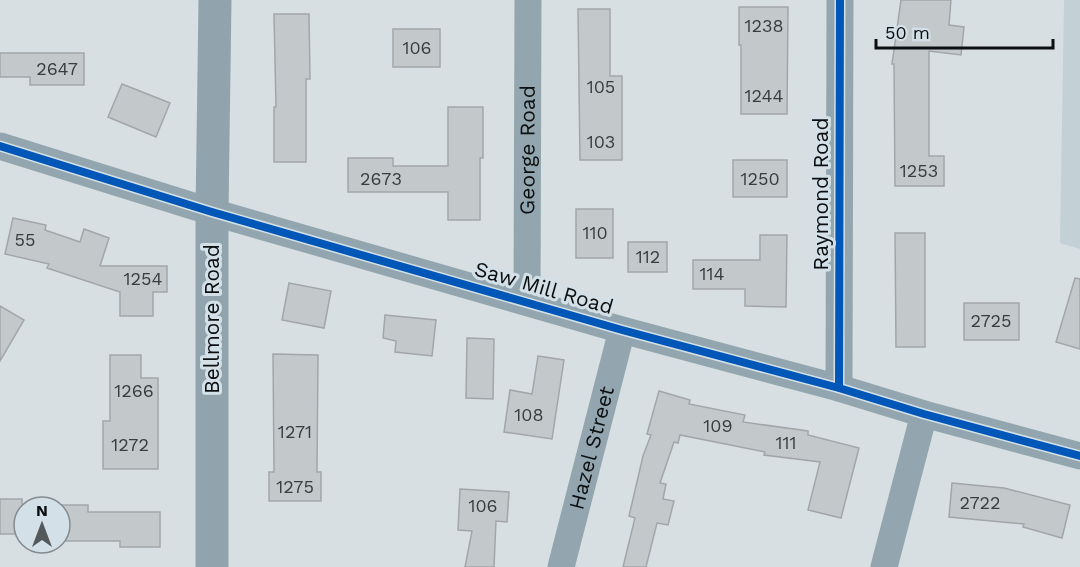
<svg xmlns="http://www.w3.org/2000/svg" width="1080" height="567" font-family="'Work Sans',sans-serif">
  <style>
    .built { fill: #c3d1d7 }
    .building { fill: #c3c8cb; stroke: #a2a6a9; stroke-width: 1.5 }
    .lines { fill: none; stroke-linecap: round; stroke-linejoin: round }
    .street { stroke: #93a6af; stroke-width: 27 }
    .secondary { stroke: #91a4ad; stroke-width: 33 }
    .cycleway-casing { stroke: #d4e0e7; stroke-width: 11 }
    .cycleway { stroke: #0057b8; stroke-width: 8 }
    .labels { text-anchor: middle; stroke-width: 6; stroke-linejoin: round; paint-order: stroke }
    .number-label { font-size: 18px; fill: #393d40 }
    .street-label { font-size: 21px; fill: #0b0f11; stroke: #d4e0e7 }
  </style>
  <rect width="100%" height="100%" fill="#d8dfe3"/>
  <!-- built -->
  <path class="built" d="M1064 0H1080V249L1060 243Z"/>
  <!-- building -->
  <path class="building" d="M901 0H951L949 25 964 27 961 55 929 51V156H944V186H895L894 64H892Z
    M739 7H788L787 114H741V45H739Z
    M578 9H610V76H622V160H580Z
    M274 14H309L310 79H306V162H274V107H276Z
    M393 29H440V67H393Z
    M0 53H84V85H30V77H0Z
    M122 84 170 103 156 137 108 117Z
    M448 107H483V158H480V220H448V192H348V158H393V166H448Z
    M733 160H787V197H733Z
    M576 209H613V258H576Z
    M13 218 46 225 45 230 80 242 84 229 109 238 100 266H167V292H153V316H120V292L47 268 49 264 5 254Z
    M895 233H925V347H896Z
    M760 235H787L786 307 745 306V289H693V260H760Z
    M628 242H667V272H628Z
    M1075 278 1080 279V349L1056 342Z
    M289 283 331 291 324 328 282 320Z
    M964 303H1019V340H964Z
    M0 306 24 320 0 361Z
    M385 315 436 320 432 356 395 352 396 341 383 338Z
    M467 338 494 339 493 399 466 398Z
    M273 354 318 355 317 472H321V501H269V472H274Z
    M110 355H141V378H158V469H103V421H110Z
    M538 356 564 360 552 439 504 432 510 390 532 394Z
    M659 391 690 400 689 404 745 415 743 422 808 431V435L859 448 841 518 808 510 820 462 764 455 765 452 680 435 678 443 674 442 660 483 666 484 663 499 674 501 668 525 657 523 646 567H623L635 518 629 516 643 456 651 435 647 434Z
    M952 483 1004 488 1070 505 1062 538 1023 527 1024 524 949 517Z
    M460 489 509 492 507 522 496 521 494 567H465L472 531 458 530Z
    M0 499H22V534H0Z
    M60 505H88V512H160V547H120V541H60Z"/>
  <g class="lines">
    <!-- street -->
    <g class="street">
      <path d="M0 146 212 212 622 330 839 388 924 414 1080 456"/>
      <path id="s1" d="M527 302 528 0"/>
      <path d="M839 388 840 0"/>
      <path id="s2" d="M561 567 622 330"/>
      <path d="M884 567 924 414"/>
    </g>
    <!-- secondary -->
    <path class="secondary" d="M212 567V212L215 0"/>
    <!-- cycleway casing -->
    <g class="cycleway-casing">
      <path id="cycleway" d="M0 146 212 212 622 330 839 388 924 414 1080 456
        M839 388 840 0"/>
    </g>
    <!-- cycleway -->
    <use href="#cycleway" class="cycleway"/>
  </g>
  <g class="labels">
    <!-- number labels -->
    <g class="number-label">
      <text x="764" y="32">1238</text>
      <text x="417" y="54">106</text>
      <text x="57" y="75">2647</text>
      <text x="601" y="93">105</text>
      <text x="764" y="102">1244</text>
      <text x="601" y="148">103</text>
      <text x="919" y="177">1253</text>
      <text x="381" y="185">2673</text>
      <text x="760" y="185">1250</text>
      <text x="595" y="239">110</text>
      <text x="25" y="246">55</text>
      <text x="648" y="263">112</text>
      <text x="712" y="280">114</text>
      <text x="143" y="285">1254</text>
      <text x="991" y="327">2725</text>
      <text x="134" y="397">1266</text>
      <text x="529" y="421">108</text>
      <text x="718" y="432">109</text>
      <text x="295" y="438">1271</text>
      <text x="786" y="449">111</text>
      <text x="130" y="451">1272</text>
      <text x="295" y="493">1275</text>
      <text x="980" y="509">2722</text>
      <text x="483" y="512">106</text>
    </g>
    <!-- street labels -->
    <g class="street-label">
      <text dy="7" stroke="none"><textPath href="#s1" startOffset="152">George Road</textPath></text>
      <text transform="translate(821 194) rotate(-90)" y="7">Raymond Road</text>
      <text transform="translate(544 288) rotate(16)" y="7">Saw Mill Road</text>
      <text transform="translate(212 319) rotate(-90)" y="7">Bellmore Road</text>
      <text dy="7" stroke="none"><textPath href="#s2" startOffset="123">Hazel Street</textPath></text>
    </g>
  </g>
  <!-- north arrow -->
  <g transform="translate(42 525)"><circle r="28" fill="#d4e0e7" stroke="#848c91" stroke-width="1.5"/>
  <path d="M0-4.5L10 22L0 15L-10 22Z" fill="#53585a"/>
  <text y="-9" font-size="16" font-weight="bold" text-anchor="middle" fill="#0b0f11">N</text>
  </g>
  <!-- scale -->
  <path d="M876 39v9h177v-9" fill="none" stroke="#0b0f11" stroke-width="3"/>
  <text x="885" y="39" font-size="18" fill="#0b0f11" stroke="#d4e0e7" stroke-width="4.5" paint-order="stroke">50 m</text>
</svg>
